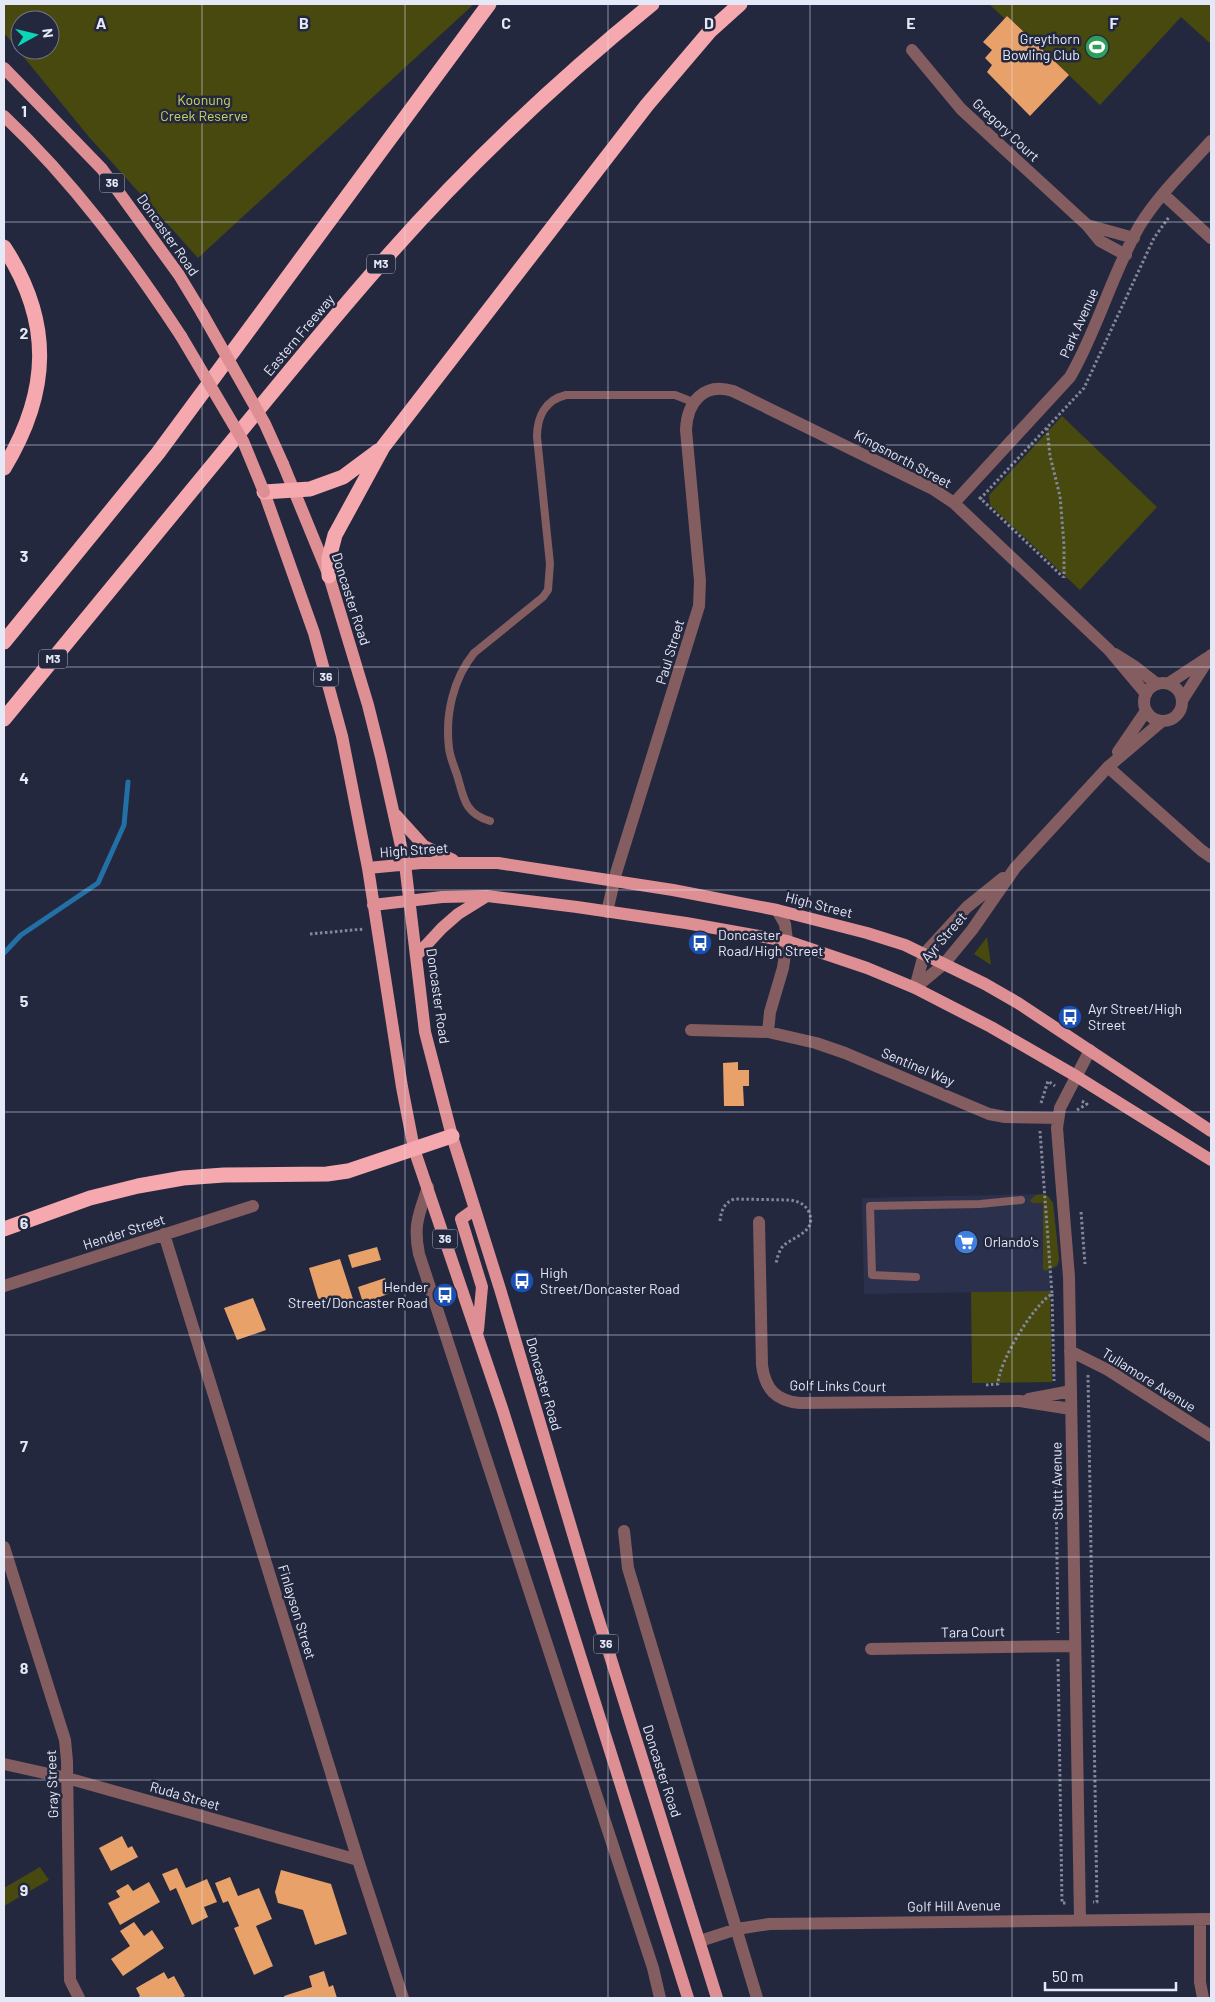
<svg xmlns="http://www.w3.org/2000/svg" width="1215" height="2002" font-family="Barlow,sans-serif">
  <style>
    .built { fill: #2b314d }
    .green { fill: #47490e; fill-rule: evenodd }
    .lines { fill: none; stroke-linecap: round; stroke-linejoin: round }
    .stream { stroke: #2370a6; stroke-width: 5 }
    .building { fill: #e8a168 }
    .path { stroke: #828799; stroke-width: 3; stroke-dasharray: 2.5 2.5; stroke-linecap: butt }
    .service { stroke: #835d5f; stroke-width: 8 }
    .minor { stroke: #835d5f; stroke-width: 12 }
    .tertiary { stroke: #835d5f; stroke-width: 12 }
    .primary { stroke: #dd8f94; stroke-width: 12 }
    .motorway { stroke: #f5a9ae; stroke-width: 15 }
    .primary-bridge { stroke: #dd8f94; stroke-width: 12 }
    .grid { fill: none; stroke: #e4e8f7; stroke-width: 1; stroke-opacity: 0.55 }
    .labels { text-anchor: middle; stroke-width: 5; stroke-linejoin: round; paint-order: stroke }
    .shield { fill: #23283e; stroke: #aaaec0; stroke-width: 1 }
    .shield-label { font-size: 12px; font-weight: bold; fill: #e4e8f7 }
    .poi-label { font-size: 14px; fill: #e4e8f7; stroke: #23283e; text-anchor: start }
    .park-label { font-size: 14px; fill: #cdd45e; stroke: #23283e }
    .street-label { font-size: 14px; fill: #e4e8f7; stroke: #23283e }
    .grid-label { font-size: 16px; text-anchor: middle; font-weight: bold; fill: #e4e8f7; stroke: #23283e; stroke-width: 5; stroke-linejoin: round; paint-order: stroke }
  </style>
  <rect width="100%" height="100%" fill="#23283e"/>
  <!-- built -->
  <path class="built" d="M1040 1194 1048 1196 1051 1199 1054 1207 1059 1263 1057 1266 1050 1271V1291L864 1294 862 1198Z"/>
  <!-- green -->
  <path class="green" d="M4 4H474L198 258 89 137 4 33ZM20 20H50V50H20Z
    M989 4H1211V44L1181 17 1100 105 1007 16 1005 19Z
    M1062 416 1157 507 1080 590 990 505 989 495Z
    M987 937 991 965 974 954Z
    M1044 1194 1048 1196 1053 1203 1059 1259 1057 1266 1045 1271 1043 1269V1203H1032L1030 1200 1036 1195Z
    M1050 1291 1052 1382 972 1383 971 1292Z
    M40 1867 49 1880 4 1906V1888Z"/>
  <g class="lines">
    <!-- stream -->
    <path class="stream" d="M4 953 21 935 98 883 124 825 128 782"/>
  </g>
  <!-- building -->
  <path class="building" d="M1007 16 1069 75 1030 116 987 72 992 65 985 58 992 50 983 42Z
    M738 1062V1070H749V1086H743L744 1106H724L723 1063Z
    M377 1247 381 1260 352 1268 348 1255Z
    M340 1259 353 1299 321 1308 309 1268Z
    M385 1278 391 1293 363 1303 358 1287Z
    M253 1298 266 1330 237 1340 224 1308Z
    M122 1836 128 1848 132 1846 138 1857 111 1871 99 1848Z
    M177 1868 186 1888 207 1879 217 1902 204 1907 208 1917 192 1925 176 1888 170 1891 162 1874Z
    M281 1870 331 1884 347 1934 315 1945 303 1910 278 1903 275 1892Z
    M230 1877 238 1896 259 1888 272 1919 256 1926 273 1966 254 1975 234 1928 239 1926 228 1901 223 1903 215 1883Z
    M149 1882 160 1902 120 1925 108 1903 120 1897 116 1891 128 1884 133 1891Z
    M134 1922 144 1936 152 1930 164 1948 123 1976 111 1959 130 1946 120 1931Z
    M324 1971 329 1987 333 1985 337 1998H285L284 1996 312 1987 309 1976Z
    M164 1972 168 1979 174 1976 185 1996 181 1998H137L140 1996 136 1988Z"/>
  <g class="lines">
    <!-- path -->
    <path class="path" d="M1047 428 1050 456 1060 496 1064 545V578
      M979 497 1063 577
      M980 499 1084 388 1154 238 1169 217
      M310 934 364 929
      M1041 1103 1048 1081 1055 1086
      M1077 1110 1087 1104 1080 1100
      M1081 1212 1085 1264
      M720 1221C721 1211 724 1203 734 1199L790 1200C798 1201 805 1204 809 1212 817 1232 794 1236 783 1246 779 1251 777 1258 776 1264
      M1052 1294 1054 1381
      M1088 1375 1097 1902H1093
      M986 1385 998 1384C998 1363 1034 1304 1052 1294L1040 1131
      M1056 1482 1058 1633
      M1058 1659 1062 1903H1067"/>
    <!-- service -->
    <path class="service" d="M490 821C466 814 464 800 458 778 455 768 450 758 449 748 445 715 453 679 474 653L543 597 548 590 550 564 537 437C537 417 545 400 566 395H675L693 402
      M916 1277 872 1275 870 1206 980 1204 1021 1200"/>
    <!-- minor -->
    <path class="minor" d="M912 50 961 109 1087 225 1100 241 1126 255
      M1163 194 1211 238
      M1087 225 1134 238
      M954 503 1070 377C1098 329 1112 273 1140 225 1159 194 1187 168 1211 141
      M1115 654 1134 666 1157 684
      M1108 767 1201 850 1211 857
      M607 912 616 873 699 606 700 581 686 430C687 402 704 382 733 391L933 489 954 503 1109 650 1146 694
      M691 1030 768 1032 816 1043 845 1053 989 1114 1005 1117 1058 1118
      M768 1032 770 1012 783 968 787 941 785 924 777 910
      M428 1187C419 1214 413 1225 419 1254L653 1968 660 1998
      M759 1222 762 1365C765 1389 776 1401 800 1403L1020 1401 1071 1409
      M164 1234 358 1860 403 1998
      M4 1286 253 1206
      M1070 1351 1108 1370 1211 1436
      M1029 1399 1071 1391
      M624 1531 628 1568 757 1998
      M4 1547 65 1740 67 1761 70 1980 79 1998
      M871 1649 1075 1646
      M4 1764 67 1778 358 1860
      M1080 1919 1069 1277 1057 1128 1060 1108 1090 1050
      M1200 1919V1982L1203 1998
      M700 1941 737 1929 769 1924 1211 1919"/>
    <!-- tertiary -->
    <path class="tertiary" d="M1144 702a19 19 0 1 1 38 0a19 19 0 1 1-38 0Z
      M1169 683 1207 658
      M1183 699 1211 655
      M1118 752 1146 711
      M915 988 944 964 972 930 1015 868 1108 767 1161 722
      M915 988 924 954 967 907 1003 878"/>
    <!-- primary -->
    <path class="primary" d="M4 68 102 169 179 275 202 313
      M4 116C73 181 129 257 181 336
      M283 464 329 576 368 705 381 757 405 864 425 1032 452 1136 500 1289 595 1608 717 1998
      M264 492 314 633 342 736 368 868 402 1087 414 1149 502 1408 688 1998
      M396 815 424 846 453 860
      M368 868 421 863H498L673 890 777 910 867 933 905 945 985 984 1018 1003 1211 1131
      M373 905 442 897 487 896 577 907 686 923 787 941 867 968 915 988 991 1027 1076 1076 1211 1160
      M416 956 442 928 458 914 487 896
      M475 1209 461 1219 482 1287 478 1330"/>
    <!-- motorway -->
    <path class="motorway" d="M4 247C53 322 50 392 4 468
      M264 492 310 489 343 477 378 451
      M329 576V558L335 535 383 447 647 105 710 31 740 4
      M4 642 158 453 489 4
      M4 719C85 620 166 521 248 422 293 367 338 312 385 259 466 167 557 81 652 4
      M4 1229 90 1198 138 1186 183 1178 224 1175 327 1174 348 1171 452 1136"/>
    <!-- primary-bridge -->
    <path class="primary-bridge" d="M202 313 265 424 283 464
      M181 336 243 441 264 492"/>
  </g>
  <!-- grid -->
  <path class="grid" d="M202 4V1998M405 4V1998M608 4V1998M810 4V1998M1012 4V1998M4 222H1211M4 445H1211M4 667H1211M4 890H1211M4 1112H1211M4 1335H1211M4 1557H1211M4 1780H1211"/>
  <!-- icons -->
  <defs>
    <g id="stadium-disc" transform="scale(1.25)"><circle r="9.5" fill="#2e9e5b" stroke="#23283e"/><path d="M0-5a6.5 5 0 1 0 0 10a6.5 5 0 1 0 0-10ZM-3.5-1.8h7v3.6h-7Z" fill="#fff"/></g>
    <g id="bus-disc" transform="scale(1.25)"><circle r="9.5" fill="#1a4fb4" stroke="#23283e"/><path d="M-5-6H5V4H4V6H2V4H-2V6H-4V4H-5ZM-3.5-4V0h7V-4ZM-3.5 1.2v1.5H-2V1.2ZM2 1.2v1.5H3.5V1.2Z" fill="#fff"/></g>
    <g id="supermarket-disc" transform="scale(1.25)"><circle r="9.5" fill="#3f7fe0" stroke="#23283e"/><path d="M-6-5.5h2.5l.6 2H6L4.5 2H-2.5L-4.4-4H-6ZM-1.5 3.2a1.3 1.3 0 1 0 .1 0ZM3 3.2a1.3 1.3 0 1 0 .1 0Z" fill="#fff"/></g>
  </defs>
  <g fill-rule="evenodd">
    <use href="#stadium-disc" x="1097" y="47"/>
    <use href="#bus-disc" x="700" y="943"/>
    <use href="#bus-disc" x="1070" y="1017"/>
    <use href="#supermarket-disc" x="966" y="1242"/>
    <use href="#bus-disc" x="522" y="1281"/>
    <use href="#bus-disc" x="445" y="1295"/>
  </g>
  <g class="labels">
    <!-- shield labels -->
    <g class="shield">
      <rect x="99.5" y="173.5" width="25" height="19" rx="4"/>
      <rect x="367" y="254.5" width="28" height="19" rx="4"/>
      <rect x="39" y="649.5" width="28" height="19" rx="4"/>
      <rect x="313.5" y="667.5" width="25" height="19" rx="4"/>
      <rect x="432.5" y="1229.5" width="25" height="19" rx="4"/>
      <rect x="593.5" y="1634.5" width="25" height="19" rx="4"/>
    </g>
    <g class="shield-label">
      <text x="112" y="187">36</text>
      <text x="381" y="268">M3</text>
      <text x="53" y="663">M3</text>
      <text x="326" y="681">36</text>
      <text x="445" y="1243">36</text>
      <text x="606" y="1648">36</text>
    </g>
    <!-- poi labels -->
    <g class="poi-label">
      <text x="1080" y="44" text-anchor="end">Greythorn<tspan x="1080" dy="16">Bowling Club</tspan></text>
      <text x="718" y="940">Doncaster<tspan x="718" dy="16">Road/High Street</tspan></text>
      <text x="1088" y="1014">Ayr Street/High<tspan x="1088" dy="16">Street</tspan></text>
      <text x="984" y="1247">Orlando's</text>
      <text x="540" y="1278">High<tspan x="540" dy="16">Street/Doncaster Road</tspan></text>
      <text x="428" y="1292" text-anchor="end">Hender<tspan x="428" dy="16">Street/Doncaster Road</tspan></text>
    </g>
    <!-- park labels -->
    <g class="park-label">
      <text x="204" y="105">Koonung<tspan x="204" dy="16">Creek Reserve</tspan></text>
    </g>
    <!-- street labels -->
    <g class="street-label">
      <text transform="translate(1006 130) rotate(43)" y="5">Gregory Court</text>
      <text transform="translate(168 235) rotate(55)" y="5">Doncaster Road</text>
      <text transform="translate(1079 323) rotate(-66)" y="5">Park Avenue</text>
      <text transform="translate(299 335) rotate(-50)" y="5">Eastern Freeway</text>
      <text transform="translate(903 459) rotate(28)" y="5">Kingsnorth Street</text>
      <text transform="translate(351 599) rotate(72)" y="5">Doncaster Road</text>
      <text transform="translate(670 652) rotate(-73)" y="5">Paul Street</text>
      <text transform="translate(414 850) rotate(-4)" y="5">High Street</text>
      <text transform="translate(819 905) rotate(14)" y="5">High Street</text>
      <text transform="translate(944 937) rotate(-49)" y="5">Ayr Street</text>
      <text transform="translate(438 996) rotate(82)" y="5">Doncaster Road</text>
      <text transform="translate(918 1067) rotate(23)" y="5">Sentinel Way</text>
      <text transform="translate(124 1232) rotate(-18)" y="5">Hender Street</text>
      <text transform="translate(1149 1380) rotate(32)" y="5">Tullamore Avenue</text>
      <text transform="translate(544 1384) rotate(74)" y="5">Doncaster Road</text>
      <text transform="translate(838 1386) rotate(1)" y="5">Golf Links Court</text>
      <text transform="translate(1057 1481) rotate(-91)" y="5">Stutt Avenue</text>
      <text transform="translate(297 1612) rotate(73)" y="5">Finlayson Street</text>
      <text transform="translate(973 1632) rotate(-1)" y="5">Tara Court</text>
      <text transform="translate(662 1771) rotate(72)" y="5">Doncaster Road</text>
      <text transform="translate(52 1784) rotate(-92)" y="5">Gray Street</text>
      <text transform="translate(185 1796) rotate(16)" y="5">Ruda Street</text>
      <text transform="translate(954 1906) rotate(-1)" y="5">Golf Hill Avenue</text>
    </g>
  </g>
  <g class="grid-label">
    <text x="101" y="29">A</text>
    <text x="304" y="29">B</text>
    <text x="506" y="29">C</text>
    <text x="709" y="29">D</text>
    <text x="911" y="29">E</text>
    <text x="1114" y="29">F</text>
    <text x="24" y="117">1</text>
    <text x="24" y="339">2</text>
    <text x="24" y="562">3</text>
    <text x="24" y="784">4</text>
    <text x="24" y="1007">5</text>
    <text x="24" y="1229">6</text>
    <text x="24" y="1452">7</text>
    <text x="24" y="1674">8</text>
    <text x="24" y="1896">9</text>
  </g>
  <!-- border -->
  <rect width="1215" height="2002" fill="none" stroke="#e4e8f7" stroke-width="10"/>
  <!-- north arrow -->
  <g transform="translate(35 35) rotate(82)"><circle r="24" fill="#23283e" stroke="#707588"/>
  <path d="M0-4L9 19L0 12L-9 19Z" fill="#0cd5b5"/>
  <text y="-8" font-size="14" font-weight="bold" text-anchor="middle" fill="#e4e8f7">N</text>
  </g>
  <!-- scale -->
  <path d="M1045 1982v8h131v-8" fill="none" stroke="#e4e8f7" stroke-width="2.5"/>
  <text x="1052" y="1982" font-size="15" fill="#e4e8f7" stroke="#23283e" stroke-width="4" paint-order="stroke">50 m</text>
</svg>
